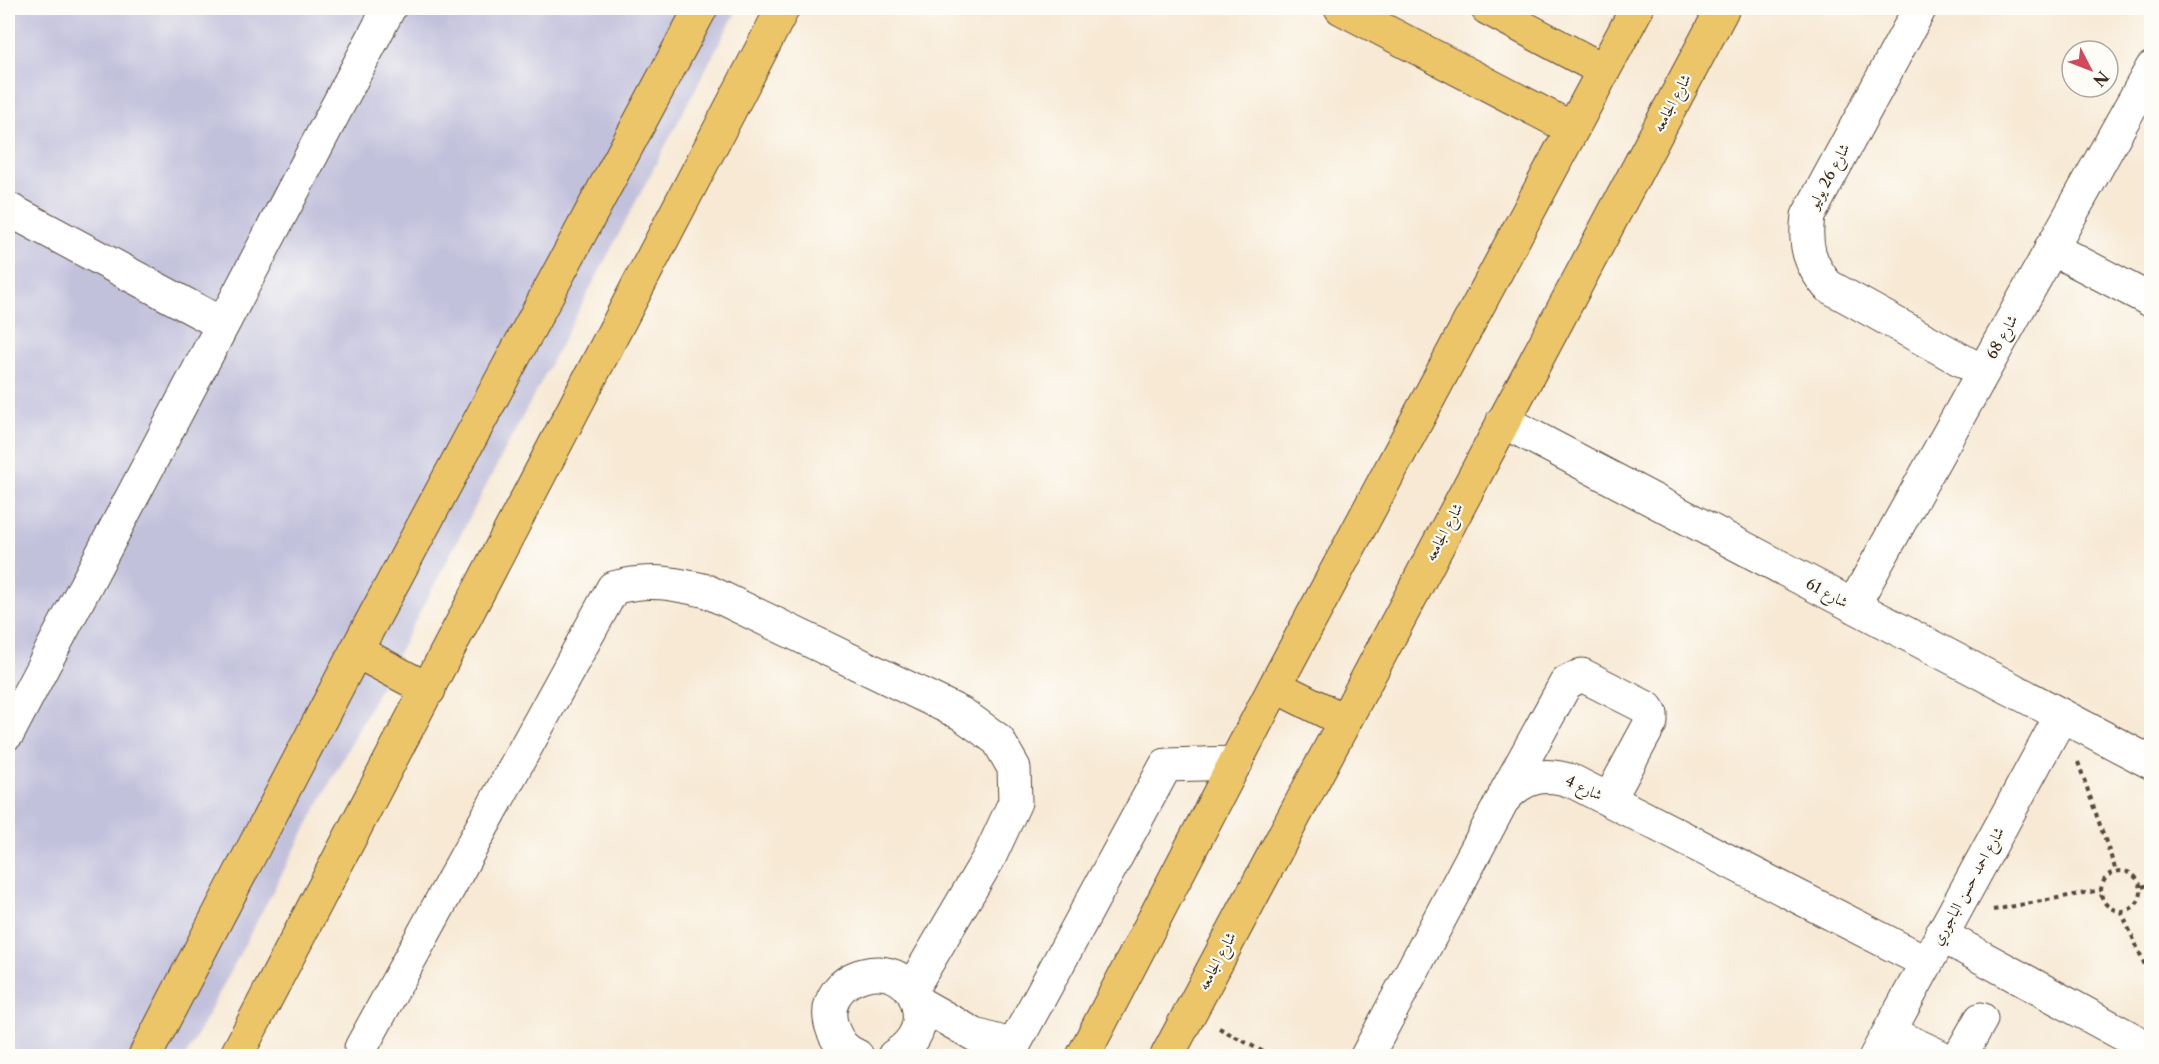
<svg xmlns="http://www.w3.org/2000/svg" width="2159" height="1064" font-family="'Libre Caslon Text',Amiri,serif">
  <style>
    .industrial { fill: #c2c1dc }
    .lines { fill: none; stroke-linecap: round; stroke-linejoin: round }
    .minor-casing { stroke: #574739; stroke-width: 35 }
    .major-casing { stroke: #574739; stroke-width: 35 }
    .path { stroke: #574739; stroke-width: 4; stroke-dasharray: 4.5 4.5; stroke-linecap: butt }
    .minor { stroke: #fff; stroke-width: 33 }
    .major { stroke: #edc569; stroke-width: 33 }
    .labels { text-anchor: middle; stroke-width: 4.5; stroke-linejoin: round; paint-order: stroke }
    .street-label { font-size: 15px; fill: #3b2a1e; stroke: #fdfcf7 }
  </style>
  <rect width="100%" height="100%" fill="#fdfcf7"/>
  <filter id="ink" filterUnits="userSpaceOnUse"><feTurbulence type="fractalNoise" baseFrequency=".0167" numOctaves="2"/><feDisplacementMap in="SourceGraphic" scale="12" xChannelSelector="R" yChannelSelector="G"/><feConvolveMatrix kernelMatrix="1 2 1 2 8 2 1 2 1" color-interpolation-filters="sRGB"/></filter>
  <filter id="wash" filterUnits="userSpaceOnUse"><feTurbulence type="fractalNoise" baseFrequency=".008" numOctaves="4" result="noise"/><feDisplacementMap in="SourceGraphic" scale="24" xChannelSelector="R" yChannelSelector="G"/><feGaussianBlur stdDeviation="1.35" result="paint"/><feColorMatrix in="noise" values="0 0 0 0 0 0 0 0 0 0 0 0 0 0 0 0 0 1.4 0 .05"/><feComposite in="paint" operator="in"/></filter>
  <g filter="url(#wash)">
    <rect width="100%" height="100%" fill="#f7e9d4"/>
    <!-- industrial -->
    <path class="industrial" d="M8 8H738L186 1056H8Z"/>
  </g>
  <g filter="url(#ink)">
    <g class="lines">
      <!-- minor casing -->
      <g class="minor-casing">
        <path id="minor" d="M1920 8 1808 216C1804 245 1809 264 1828 286L1983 372
          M8 209 222 324
          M2051 248 2152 301
          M1503 421 2152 763
          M1853 606 2152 68
          M8 733 389 8
          M1505 794 1566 683 1582 675 1647 708 1651 714V722L1609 800
          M1941 935 2152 1050
          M917 1002 975 1035 1014 1046
          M1889 1032 1939 1056
          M363 1056 361 1048 613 588C649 578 672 583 707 591L962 714 998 740 1014 768 1015 802 990 856 911 990
          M857 1056C845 1051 838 1043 833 1030 811 973 910 946 919 1011 922 1031 910 1046 894 1056
          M1008 1056 1166 765 1236 763
          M1367 1056 1502 801C1522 776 1545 771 1574 782L1926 962
          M1876 1056 2061 716
          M1960 1056 1981 1019"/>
      </g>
      <!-- major casing -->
      <g class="major-casing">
        <path id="major" d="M1341 8 1571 128
          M1487 8 1603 70
          M356 651 429 690
          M1275 686 1343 720
          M145 1056 356 651 701 8
          M236 1056 783 8
          M1083 1056 1275 686 1637 8
          M1167 1056 1723 8"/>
      </g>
      <!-- path -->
      <path class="path" d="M2078 762 2116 871
        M2101 891a20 20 0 1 1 40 0a20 20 0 1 1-40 0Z
        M2142 887 2152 884
        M1993 910 2101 890
        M2121 911 2152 981
        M1219 1028 1271 1056"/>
      <!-- minor -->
      <use href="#minor" class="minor"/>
      <!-- major -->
      <use href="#major" class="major"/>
    </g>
  </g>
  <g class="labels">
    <!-- street labels -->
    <g class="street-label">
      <text transform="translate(1672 103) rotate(-62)" y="5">شارع الجامعه</text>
      <text transform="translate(1829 176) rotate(-62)" y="5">شارع 26 يوليو</text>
      <text transform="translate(2002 337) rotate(-61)" y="5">شارع 68</text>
      <text transform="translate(1444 532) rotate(-62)" y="5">شارع الجامعه</text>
      <text transform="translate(1827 593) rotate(28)" y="5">شارع 61</text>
      <text transform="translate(1584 788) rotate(25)" y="5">شارع 4</text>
      <text transform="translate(1968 886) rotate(-61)" y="5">شارع احمد حسن الباجوري</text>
      <text transform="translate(1217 961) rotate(-62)" y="5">شارع الجامعه</text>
    </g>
  </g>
  <!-- margin -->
  <rect width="2159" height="1064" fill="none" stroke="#fdfcf7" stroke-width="30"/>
  <!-- north arrow -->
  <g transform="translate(2090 69) rotate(132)"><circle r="28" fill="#fdfcf7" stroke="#afa8a0" stroke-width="1.5"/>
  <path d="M0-4.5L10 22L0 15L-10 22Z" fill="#d1495b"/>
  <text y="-9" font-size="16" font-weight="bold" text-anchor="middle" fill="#3b2a1e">N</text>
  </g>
</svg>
